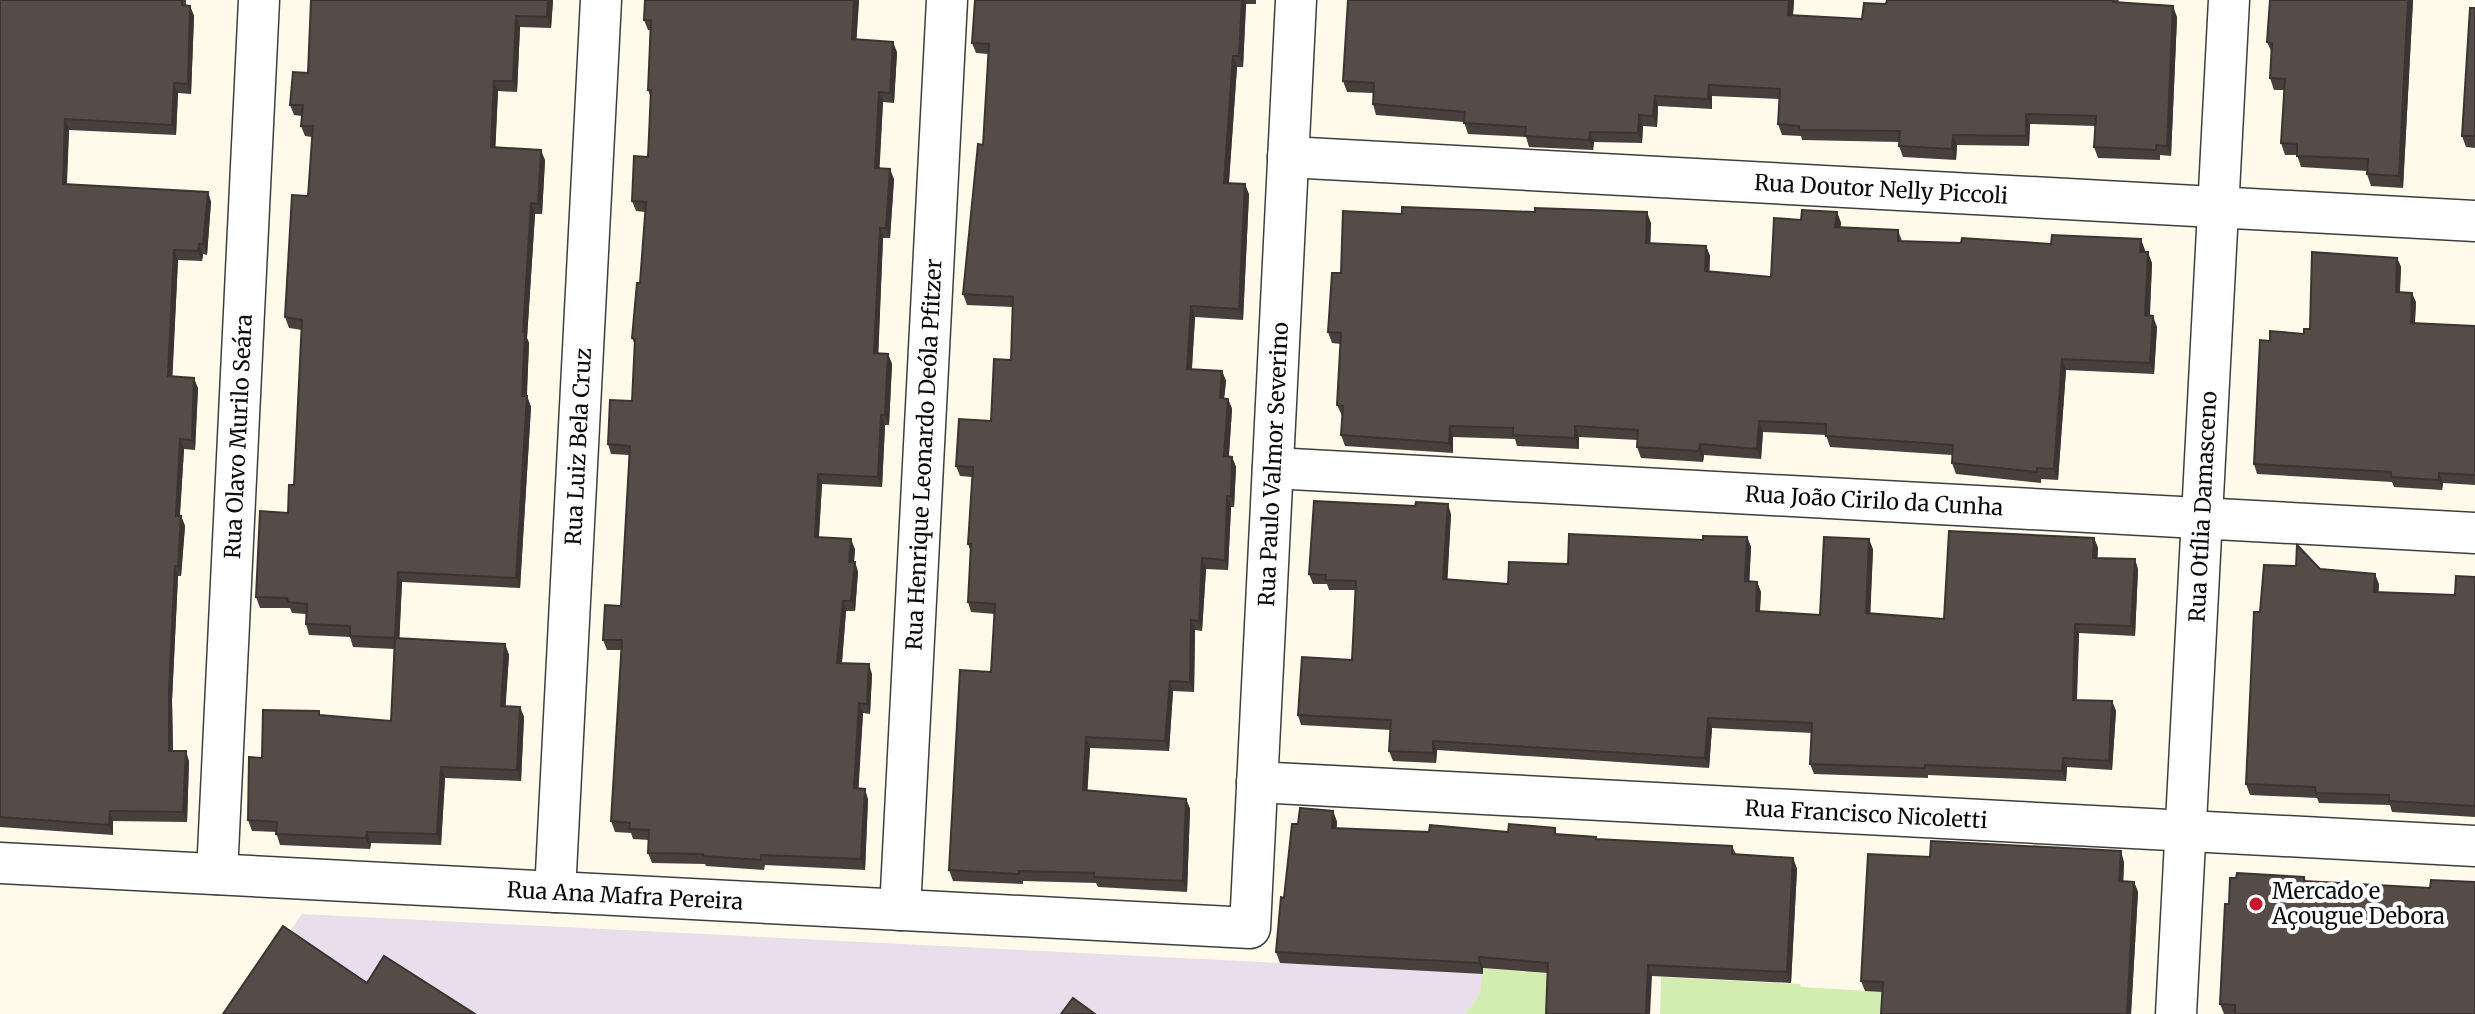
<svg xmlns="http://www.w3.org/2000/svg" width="2475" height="1014" font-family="Merriweather,serif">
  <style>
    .industrial { fill: #e9deec }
    .green { fill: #d3edb0 }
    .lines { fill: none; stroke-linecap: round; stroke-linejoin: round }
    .minor-casing { stroke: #3e3e3e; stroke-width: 43 }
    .minor { stroke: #fff; stroke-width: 40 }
    .wall { fill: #49403d }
    .shaded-wall { fill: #3c3432 }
    .building { fill: #554b47; stroke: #3c3432; stroke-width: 2 }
    .poi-dot { fill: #c71829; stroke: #fff; stroke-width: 3 }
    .labels { text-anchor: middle; stroke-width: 8; stroke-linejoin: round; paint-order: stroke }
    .street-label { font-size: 22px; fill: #0b0b0b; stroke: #fff }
    .poi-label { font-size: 22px; fill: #0b0b0b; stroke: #fff; text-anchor: start }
  </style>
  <rect width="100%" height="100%" fill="#fffaea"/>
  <!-- industrial -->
  <path class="industrial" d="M302 914 1421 970 1483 974 1480 994 1465 1014H233Z"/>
  <!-- green -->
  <path class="green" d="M1483 968 1553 974 1550 1014H1465L1480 994Z
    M1661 977 1800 984 1801 987 1887 992 1886 1014H1660Z"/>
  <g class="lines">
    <!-- minor casing -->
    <g class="minor-casing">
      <g id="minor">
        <path id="s1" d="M1288 157 2475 221"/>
        <path id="s2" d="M1273 468 2475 533"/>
        <path id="s3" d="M1257 782 2475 846"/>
        <path id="s4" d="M0 863 1250 928 1296 0"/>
        <path id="s5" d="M217 874 259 0"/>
        <path id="s6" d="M555 892 601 0"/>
        <path id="s7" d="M900 910 947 0"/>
        <path id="s8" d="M2176 1014 2229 0"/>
      </g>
    </g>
    <!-- minor -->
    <use href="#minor" class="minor"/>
  </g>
  <!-- wall -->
  <path class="wall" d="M0 0H186V5L190 6 194 16 191 94 178 93 176 135 69 130 67 184 208 192 211 202 207 255 203 254 202 261 178 260 172 377 198 388 195 450 184 449 180 516H181L185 526 181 576H178L172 700 173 751 189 761 187 822 113 821V835L0 827Z
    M311 0H553L551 28 520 27 517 92 498 91 495 148 545 160 542 214H535L527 338 529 343 527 396 531 407 520 588 402 582 399 639 505 644 509 655 505 706 520 707 524 717 521 781 445 778 441 845 371 843 370 849 280 845 276 832 252 831 248 820 262 758 321 716 391 721 394 649 353 647 350 637 309 635 306 624V614L292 613 290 608H260L256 597 288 513 294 485 302 330 289 328 285 317 308 196 312 137 305 136 301 126 302 116 294 115 290 105 308 73Z
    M859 0 856 39 897 52 894 103 883 102 879 169 894 179 890 238H883L878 353 888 354 892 364 889 425H885L882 487 822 484 819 537 855 549 854 562H855L858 572 855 611H846L842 663 872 674 870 714 863 713 858 788 868 799 865 870 765 865 764 870 706 866 705 864 652 863 648 853 649 840 633 839 631 833 615 832 611 821 621 650H607L603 640 621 606 629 455 611 454 608 444 632 401 635 345 632 338 640 283 645 212 636 211 632 201 648 157 651 98 648 90 650 30H648L644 20Z
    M975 0H1256V4H1246L1243 67H1237L1229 183 1249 194 1243 320 1195 317 1192 369 1222 371 1226 381 1224 398 1228 399 1232 409 1229 456 1232 457 1236 467 1234 507H1231L1228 570 1206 569 1202 631 1195 630 1194 692 1173 691 1169 751 1090 748 1087 790 1186 799 1190 809 1187 892 1098 887 1096 883 1023 881V884L953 881 949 870 991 672 995 614 971 612 968 602 971 552 968 544 972 477 960 476 956 466 991 421 1011 360 1013 307 967 305 963 294 983 145 988 54 976 53 972 43Z
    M1348 0H1794L1793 16 1862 19 1886 4 2119 0 2118 2 2177 17 2171 156 2160 155V160L2098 158 2094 147 2095 126 2030 124 2029 146 1957 145 1956 160 1903 157 1899 146V142L1802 140 1801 136 1782 135 1778 124 1779 99 1712 96V109L1658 106 1657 127 1643 126 1642 143 1594 142 1593 150 1529 147 1526 137 1468 134 1464 122 1376 115 1373 104V93L1347 92 1343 81Z
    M2270 0H2413L2403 188 2371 186 2367 174V171L2301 167 2297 155H2285L2281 143 2284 90H2274L2270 78 2272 53 2267 42Z
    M2475 8V148L2466 147 2462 136Z
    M1837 212 1841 223 1840 227 1898 230 1902 241 2145 250V252L2152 263 2150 316 2157 327 2154 374 2066 370 2058 480 2041 479V483L1956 474 1952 463V455L1830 447 1826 435 1763 432 1761 459 1704 455 1703 462 1641 458 1637 447 1638 440 1579 437V449L1517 446 1515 439 1453 437V453L1345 446 1341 435 1342 416 1337 405 1341 344 1332 343 1328 332 1341 273 1402 214 1651 223 1650 243 1706 246 1710 256 1709 272 1771 277 1801 220Z
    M2397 258 2401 267 2400 292 2416 302 2415 323 2475 326V485L2443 483 2442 490 2394 487 2392 482 2257 474 2254 464 2270 341 2304 334Z
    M1415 506 1451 514 1447 580 1508 584 1568 564 1703 540 1747 537 1751 547 1749 581 1757 582 1761 592 1760 611 1820 615 1873 549 1870 613 1944 619 2094 538 2098 548 2097 558 2138 569 2135 636 2079 633 2077 700 2112 701 2116 711 2112 770 2067 767 2066 781 1928 775V778L1814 774 1810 764 1812 733 1712 728 1709 768 1437 750 1436 763 1393 761 1389 751 1391 730 1301 725 1298 715 1352 660 1355 590H1329L1327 584H1313L1309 574Z
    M2475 577V817L2392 812 2390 805 2319 803 2317 798 2250 795 2246 784 2260 612 2379 584 2378 592 2455 595Z
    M1333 811 1337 822 1336 828 1429 832H1508L1558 835 1597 839 1732 846 1736 854 1793 858 1797 869 1791 983 1652 976 1548 973 1483 968V974L1280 963 1276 952 1284 898 1298 824Z
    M1930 857 2124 862 2123 881 2134 882 2138 892 2131 1014H1881L1882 992 1865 991 1861 981Z
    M2304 877 2306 881 2475 1014H2224L2220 1004 2229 904Z"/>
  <!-- shaded-wall -->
  <path class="shaded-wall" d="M548 0H553L551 28 547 17Z
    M854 0H859L856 49 852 39Z
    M1242 0H1245L1246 4 1243 67 1239 56Z
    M1789 0H1794L1792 26 1788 15Z
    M2408 0H2413L2403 188 2399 176Z
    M190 6 194 16 191 94 188 84Z
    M2173 6 2177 17 2171 156 2167 146Z
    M516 16 520 27 517 92 513 81Z
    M893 42 897 52 894 103 890 93Z
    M1233 56 1237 67 1228 193 1224 183Z
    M494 81 498 91 495 158 491 147Z
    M174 83 178 93 176 135 172 125Z
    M1709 85 1712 96V109L1708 99Z
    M879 92 883 102 879 179 875 168Z
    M1655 96 1658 106 1657 127 1653 116Z
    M2026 114 2030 124 2029 146 2026 136Z
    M1639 115 1643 126 1642 143 1638 133Z
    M65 119 69 130 66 194 63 184Z
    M1590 132 1594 142 1593 150 1589 140Z
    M1953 135 1957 145 1956 160 1952 149Z
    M541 150 545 160 542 214 538 204Z
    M890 169 894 179 890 238 886 228Z
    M1245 184 1249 194 1243 320 1239 309Z
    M208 192 211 202 207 255 203 244Z
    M531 203 535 214 527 338 529 343 526 407 522 396 523 332Z
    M1647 212 1651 223 1650 254 1646 243Z
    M1837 212 1841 223 1839 238 1835 227Z
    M880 228 883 238 878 363 874 353Z
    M2141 239 2145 250 2144 263 2140 252Z
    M199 244 203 254 202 261 198 251Z
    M1706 246 1710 256 1709 282 1705 271Z
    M174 250 178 260 172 386 168 376Z
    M2148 252 2152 263 2149 326 2145 315Z
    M2397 258 2401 267 2399 302 2396 292Z
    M2412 293 2416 302 2414 333 2411 323Z
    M1191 306 1195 317 1191 379 1187 369Z
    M2153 316 2157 327 2154 374 2150 363Z
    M888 354 892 364 889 425 885 415Z
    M2062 359 2066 370 2058 480 2054 469Z
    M1222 371 1226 381 1223 409 1220 398Z
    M194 378 198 388 195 450 192 440Z
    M527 396 531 407 520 588 516 578Z
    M1228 399 1232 409 1228 466 1224 456Z
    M881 415 885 425 882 487 878 477Z
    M1759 421 1763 432 1761 459 1757 449Z
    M1450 426 1453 437V453L1449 443Z
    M1575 426 1579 437V449L1575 438Z
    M180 439 184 449 179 526 176 516Z
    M1700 444 1704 455 1703 462 1699 451Z
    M1232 457 1236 467 1234 507 1231 496Z
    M2439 473 2443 483 2442 490 2439 480Z
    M818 474 822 484 818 547 815 537Z
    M1227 496 1231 507 1228 570 1225 560Z
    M1448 504 1451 514 1447 589 1443 579Z
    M181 516 185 526 181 576 178 566Z
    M1747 537 1751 547 1749 591 1745 581Z
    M2094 538 2098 548 2097 568 2093 558Z
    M851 539 855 549 853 572 849 562Z
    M1869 539 1873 549 1870 623 1866 613Z
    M1202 558 1206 569 1202 631 1199 621Z
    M2135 559 2138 569 2135 636 2131 626Z
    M855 562 858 572 855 611 851 601Z
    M175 566 178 576 172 700 173 761 169 751V690Z
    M398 572 402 582 399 649 395 638Z
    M2375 574 2379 584 2378 603 2374 592Z
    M1757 582 1761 592 1759 621 1756 611Z
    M843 601 846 611 841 673 837 663Z
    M1191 620 1195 630 1194 692 1190 682Z
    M2075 624 2079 633 2076 710 2073 700Z
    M505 644 509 655 505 716 501 706Z
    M869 664 872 674 870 714 867 704Z
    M1170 681 1173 691 1169 751 1165 741Z
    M2112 701 2116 711 2112 770 2109 761Z
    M859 703 863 713 858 798 854 788Z
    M520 707 524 717 521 781 517 770Z
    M1708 718 1712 728 1709 768 1705 758Z
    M1086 737 1090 748 1087 800 1083 790Z
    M1433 741 1437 750 1436 763 1433 753Z
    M186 751 189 761 187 822 183 812Z
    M2063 758 2067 767 2066 781 2062 771Z
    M441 767 445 778 441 845 437 834Z
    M865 789 868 799 865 870 861 859Z
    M1186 799 1190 809 1187 892 1183 881Z
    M110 811 113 821V835L109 825Z
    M1333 811 1337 822 1336 839 1332 828Z
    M367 832 371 843 370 849 366 838Z
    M2121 851 2124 862 2123 891 2119 881Z
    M1793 858 1797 869 1791 983 1787 972Z
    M2134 882 2138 892 2131 1014H2127Z
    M1479 957 1483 968V974L1479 963Z
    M1648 965 1652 976 1650 1014H1646Z"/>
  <!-- building -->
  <path class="building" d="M0 0H182V5L190 6 188 84 174 83 172 125 65 119 63 184 208 192 203 244H199L198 251 174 250 168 376 194 378 192 440 180 439 176 516H181L178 566H175L169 690V751H186L183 812 110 811 109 825 0 817Z
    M311 0H548L547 17 516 16 513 81H494L491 147 541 150 538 204 531 203 523 332H525L522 396H527L516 578 398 572 395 638 505 644 501 706 520 707 517 770 441 767 437 834 367 832 366 838 276 834 277 822 248 820 249 757 262 758 263 710 319 711V715L391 721 395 638 350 636V626L306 624 307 604 288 602 287 598 256 597 260 511 288 513 289 485H294L302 320 285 317 292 195 308 196 313 126H301L303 105H290L293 72 308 73Z
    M645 0H854L852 39 893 42 890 93 879 92 875 168 890 169 886 228H880L874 353 888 354 885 415H881L878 477 818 474 815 537 851 539 849 562H855L851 601H843L837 663 869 664 867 704 859 703 854 788 865 789 861 859 761 855V860L703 856V854L648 853 649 830 629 829 630 823 611 821 622 640H603L605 605 621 606 630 446 608 444 610 400 632 401 635 339 632 338 637 283H640L646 202 632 201 634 156 648 157 651 90H648L651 20H644Z
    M975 0H1242L1239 56H1233L1224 183 1245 184 1239 309 1191 306 1187 369 1222 371 1220 398 1228 399 1224 456 1232 457 1231 496H1227L1225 560 1202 558 1199 621 1191 620 1190 682 1170 681 1165 741 1086 737 1083 790 1186 799 1183 881 1094 877V873L1019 871V874L949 870 960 670 991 672 995 604 968 602 971 544H968L973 467 956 466 959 419 991 421 994 359 1011 360 1013 297 963 294 978 144 983 145 989 44 972 43Z
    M1348 0H1789L1788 15 1862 19 1864 3 1886 4 1887 0H2113V2L2173 6 2167 146 2156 145V150L2094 147 2096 116 2026 114V136L1953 135 1952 149 1899 146 1900 131 1799 130V126L1778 124 1780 89 1709 85 1708 99 1655 96 1653 116 1639 115 1638 133 1590 132 1589 140 1525 136 1526 127 1464 123 1465 112 1373 104 1374 83 1343 81Z
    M2270 0H2408L2399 176 2367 174 2368 159 2297 156V144L2281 143 2285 79 2270 78 2272 43 2267 42Z
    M2470 8H2475V136H2462Z
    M1402 207 1535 212V208L1647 212 1646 243 1706 246 1705 271 1771 277 1774 218 1801 220 1802 210 1837 212 1835 227 1898 230V241L1961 243 1962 238 2051 244 2052 235 2141 239 2140 252H2148L2145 315 2153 316 2150 363 2062 359 2054 469 2037 468V472L1952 463 1953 445 1826 436V424L1759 421 1757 449 1700 444 1699 451 1637 447 1638 430 1575 426V438L1513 435V428L1450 426 1449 443 1341 435 1343 406 1337 405 1341 333 1328 332 1332 273H1341L1343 211 1402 214Z
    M2312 252 2397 258 2396 292 2412 293 2411 323 2475 326V475L2439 473V480L2391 477V472L2254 464 2260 340 2270 341V331L2304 334V329H2310Z
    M1314 501 1415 506 1416 502 1448 504 1443 579 1508 584 1509 562 1568 564 1569 534 1703 540V536L1747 537 1745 581 1757 582 1756 611 1820 615 1824 537 1869 539 1866 613 1944 619 1949 531 2094 538 2093 558 2135 559 2131 626 2075 624 2073 700 2112 701 2109 761 2063 758 2062 771 1925 765V768L1810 764 1812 723 1708 718 1705 758 1433 741V753L1389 751 1391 720 1298 715 1302 657 1352 660 1356 581 1325 580 1326 575 1309 574Z
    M2297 545 2320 569 2375 574 2374 592 2455 595 2456 576 2475 577V806L2389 801V795L2316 793 2315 787 2246 784 2254 612H2260L2264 565 2296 566Z
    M1300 808 1333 811 1332 828 1429 832 1430 825 1508 832 1509 824 1555 828V834L1596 837V839L1732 846V854L1793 858 1787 972 1648 965 1646 1014H1546L1548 963 1479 957V963L1276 952 1281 897 1284 898 1292 824H1298Z
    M1931 841 2121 851 2119 881 2134 882 2127 1014H1881L1883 982 1861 981 1868 854 1930 857Z
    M2237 873 2304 877V881L2430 888 2431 880 2475 882V1014H2235V1005L2220 1004 2225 904H2229L2230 878H2236Z
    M283 926 367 983 384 956 475 1014H223Z
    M1073 998 1095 1014H1061Z"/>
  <!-- markers -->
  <circle class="poi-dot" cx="2256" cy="904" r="8"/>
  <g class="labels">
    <!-- street labels -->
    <g class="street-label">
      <text dy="8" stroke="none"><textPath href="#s1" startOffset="594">Rua Doutor Nelly Piccoli</textPath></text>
      <text dy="8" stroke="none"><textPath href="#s5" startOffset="438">Rua Olavo Murilo Seára</textPath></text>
      <text dy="8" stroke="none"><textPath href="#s6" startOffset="446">Rua Luiz Bela Cruz</textPath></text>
      <text dy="8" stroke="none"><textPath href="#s7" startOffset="456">Rua Henrique Leonardo Deóla Pfitzer</textPath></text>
      <text dy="8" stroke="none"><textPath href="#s4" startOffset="1716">Rua Paulo Valmor Severino</textPath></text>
      <text dy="8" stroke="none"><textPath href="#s2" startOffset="602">Rua João Cirilo da Cunha</textPath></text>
      <text dy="8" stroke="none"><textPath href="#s8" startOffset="508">Rua Otília Damasceno</textPath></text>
      <text dy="8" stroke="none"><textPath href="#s3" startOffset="610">Rua Francisco Nicoletti</textPath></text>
      <text dy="8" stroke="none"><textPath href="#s4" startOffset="626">Rua Ana Mafra Pereira</textPath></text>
    </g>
    <!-- poi labels -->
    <g class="poi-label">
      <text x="2272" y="899">Mercado e<tspan x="2272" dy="25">Açougue Debora</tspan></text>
    </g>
  </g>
</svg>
